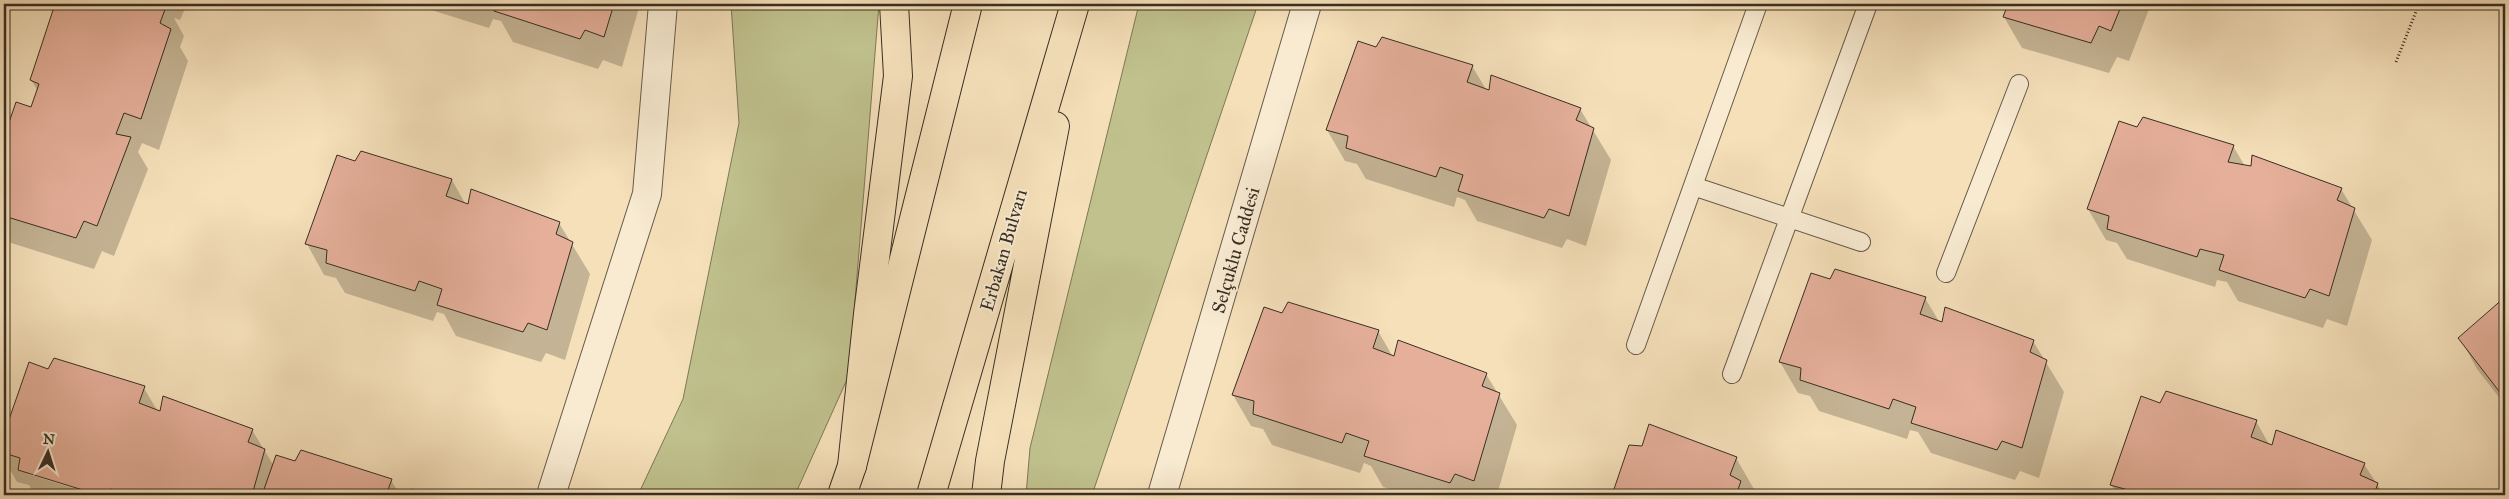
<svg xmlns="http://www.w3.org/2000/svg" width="2509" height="499" font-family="'IM FELL Great Primer',serif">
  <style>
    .green { fill: #c0c18d; stroke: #7c7858 }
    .shadow { fill: #0003 }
    .building { fill: #e5af9a; stroke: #382e23 }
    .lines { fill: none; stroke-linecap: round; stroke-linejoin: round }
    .service-casing { stroke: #675a49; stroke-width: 20 }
    .minor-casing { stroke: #675a49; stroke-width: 30 }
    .trunk-casing { stroke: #382e23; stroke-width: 30 }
    .motorway-casing { stroke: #382e23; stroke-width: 30 }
    .path { stroke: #382e23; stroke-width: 3; stroke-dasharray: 1 2.5; stroke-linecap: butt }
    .service { stroke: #f8ebd2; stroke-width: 18 }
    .minor { stroke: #f8ebd2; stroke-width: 28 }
    .trunk { stroke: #f5e0ba; stroke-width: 28 }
    .motorway { stroke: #f5e0ba; stroke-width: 28 }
    .labels { text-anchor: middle; stroke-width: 4; stroke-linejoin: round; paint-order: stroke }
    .street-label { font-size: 19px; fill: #382e23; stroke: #f8ebd2 }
  </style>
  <rect width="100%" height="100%" fill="#f5e0ba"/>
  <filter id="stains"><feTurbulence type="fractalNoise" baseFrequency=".004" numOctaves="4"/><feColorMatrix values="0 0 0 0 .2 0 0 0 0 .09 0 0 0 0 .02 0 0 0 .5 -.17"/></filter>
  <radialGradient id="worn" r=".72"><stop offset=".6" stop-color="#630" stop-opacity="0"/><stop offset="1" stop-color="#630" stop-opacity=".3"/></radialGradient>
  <!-- green -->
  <path class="green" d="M731 4H879L849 375 795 495H638L683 399 739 123Z
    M1139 4H1258L1092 495H1026L1030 448Z"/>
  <!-- shadow -->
  <path class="shadow" d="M57 4H187L180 20 174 18 184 36 180 47 188 61 159 150 142 143 138 152 148 169 114 256 102 251 94 269 8 242 4 235V141L16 104 32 108 38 91 31 80Z
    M190 4H201L200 7Z
    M412 4H640L622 67 603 60 598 69 513 42 501 21 493 19 489 28Z
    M2009 4H2151L2129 61 2117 57 2109 73 2022 48 2004 17Z
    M1377 49 1472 66 1487 91 1580 109 1611 160 1586 246 1567 239 1562 248 1477 221 1465 200 1457 197 1454 207 1366 179 1357 164 1345 161 1327 130Z
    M2138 129 2233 146 2245 166 2341 189 2372 240 2347 326 2327 319 2323 328 2238 301 2227 282 2217 280 2215 287 2127 259 2117 243 2106 240 2088 209Z
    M362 152 452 180 466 205 559 223 590 274 565 360 546 353 541 362 456 336 444 314 437 312 433 321 345 293 336 278 324 275 307 244Z
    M1830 281 1925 298 1940 323 2033 341 2064 392 2039 478 2020 471 2015 480 1931 453 1918 432 1910 430 1907 439 1819 411 1810 396 1798 393 1780 362Z
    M2505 299V405L2477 369 2460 338Z
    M1283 314 1378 331 1393 357 1486 374 1517 425 1497 495H1411L1383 487 1371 466 1364 463 1360 473 1272 445 1263 429 1251 426 1233 395Z
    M30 364 49 370 144 388 158 412 252 430 274 466 296 463 391 480 400 495H103L28 471V474L95 495H34L29 485 17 482 4 459V438Z
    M2161 404 2256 421 2270 446 2364 464 2384 495H2117L2111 484Z
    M1630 446 1736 458 1754 489 1752 495H1614Z"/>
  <!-- building -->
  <path class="building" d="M55 4H167L160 23 171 29 141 119 124 113 116 134 131 137 97 226 84 221 76 238 4 216V137L16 102 31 107 39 84 30 80Z
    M496 4H614L604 37 585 30 580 39 494 11Z
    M2008 4H2122L2111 31 2099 26 2091 43 2003 17Z
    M1382 37 1473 65 1467 82 1489 90 1491 75 1581 108 1576 120 1594 128 1569 216 1549 209 1544 218 1458 191 1463 175 1440 167 1436 177 1346 148 1348 136 1326 130 1358 41 1376 47Z
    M2143 117 2234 145 2228 162 2251 166 2252 155 2342 188 2337 200 2355 208 2329 296 2310 289 2305 298 2219 270 2224 255 2200 249 2197 257 2107 229 2109 216 2087 209 2119 121 2137 127Z
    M361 151 452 179 446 196 468 204 471 189 560 222 556 234 573 242 547 330 528 323 523 332 437 305 442 289 419 281 415 291 326 263 327 250 305 244 337 155 355 161Z
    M1835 269 1926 297 1920 314 1942 322 1945 307 2034 340 2030 352 2047 360 2022 448 2002 441 1997 450 1911 423 1916 407 1893 399 1889 409 1800 380 1801 368 1779 362 1811 273 1830 279Z
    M2505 297V399L2458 338Z
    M1288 302 1379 330 1373 348 1394 356 1398 340 1487 373 1482 386 1500 393 1474 481 1455 474 1450 483 1364 456 1369 441 1346 433 1342 443 1253 414 1254 401 1232 395 1264 307 1282 313Z
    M54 358 145 386 139 403 160 411 163 396 253 429 248 442 265 449 252 495H131L111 489 109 495H99L18 470 20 458 4 453V434L29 362 48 369Z
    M2166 391 2257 420 2251 437 2272 445 2276 430 2365 463 2360 475 2378 483 2374 495H2132V491L2110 485 2141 396 2160 403Z
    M1649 424 1737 457 1730 475 1741 481 1736 495H1612L1629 445 1642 446Z
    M301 450 392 479 386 495H262L276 455 295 461Z
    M411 489 429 495H409Z"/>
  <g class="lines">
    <!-- service casing -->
    <g class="service-casing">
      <path id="service" d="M1693 186 1861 242
        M1946 273 2019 84
        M1636 345 1758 4
        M1732 374 1868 4"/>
    </g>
    <!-- minor casing -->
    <g class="minor-casing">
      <path id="minor" d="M551 495 647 194 663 4
        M1162 495 1307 4"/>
    </g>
    <!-- trunk casing -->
    <g class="trunk-casing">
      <path id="trunk" d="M842 495 852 466 968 4
        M931 495 1075 4
        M986 495 990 461 1055 126"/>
    </g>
    <!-- motorway casing -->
    <g class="motorway-casing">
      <path id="motorway" d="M852 466 868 314 898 76 894 4"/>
    </g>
    <!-- path -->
    <path class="path" d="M2396 62 2419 4"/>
    <!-- service -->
    <use href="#service" class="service"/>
    <!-- minor -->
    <use href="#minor" class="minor"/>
    <!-- trunk -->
    <use href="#trunk" class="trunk"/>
    <!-- motorway -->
    <use href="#motorway" class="motorway"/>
  </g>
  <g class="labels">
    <!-- street labels -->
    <g class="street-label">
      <text transform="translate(1003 250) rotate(-74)" y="7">Erbakan Bulvarı</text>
      <text transform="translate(1235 250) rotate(-74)" y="7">Selçuklu Caddesi</text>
    </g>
  </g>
  <!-- margin -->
  <rect width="2509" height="499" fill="none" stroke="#f5e0ba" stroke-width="20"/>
  <rect x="5" y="5" width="2499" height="489" fill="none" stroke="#382e23" stroke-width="2.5"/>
  <rect x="10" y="10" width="2489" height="479" fill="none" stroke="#382e23"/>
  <!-- north arrow -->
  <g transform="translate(48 452) rotate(4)" stroke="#f8ebd2" stroke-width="4" paint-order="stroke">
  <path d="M0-4L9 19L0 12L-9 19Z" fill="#382e23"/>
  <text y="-8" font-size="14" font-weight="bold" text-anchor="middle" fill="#382e23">N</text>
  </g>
  <rect width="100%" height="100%" filter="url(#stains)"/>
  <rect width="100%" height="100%" fill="url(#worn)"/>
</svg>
